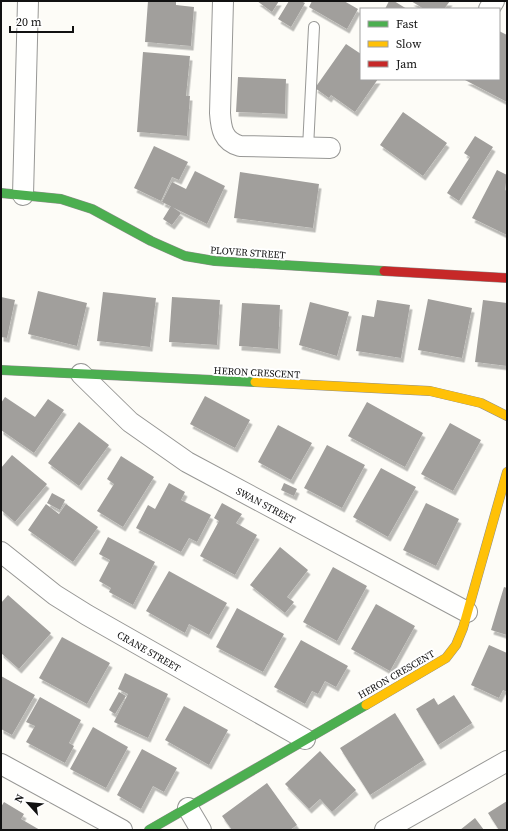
<svg xmlns="http://www.w3.org/2000/svg" width="508" height="831" font-family="'Source Serif 4',serif">
  <style>
    .building { fill: #a19f9c; filter: url(#shadow) }
    .lines { fill: none; stroke-linecap: round; stroke-linejoin: round }
    .lane-casing { stroke: #979795; stroke-width: 12 }
    .street-casing { stroke: #979795; stroke-width: 22 }
    .fast-casing { stroke: #8e8d8b; stroke-width: 10 }
    .slow-casing { stroke: #8e8d8b; stroke-width: 10 }
    .jam-casing { stroke: #8e8d8b; stroke-width: 10 }
    .lane { stroke: #fffffe; stroke-width: 10 }
    .street { stroke: #fffffe; stroke-width: 20 }
    .fast { stroke: #4caf50; stroke-width: 9 }
    .slow { stroke: #ffc107; stroke-width: 9 }
    .jam { stroke: #c62828; stroke-width: 9 }
    .labels { text-anchor: middle; stroke-width: 4; stroke-linejoin: round; paint-order: stroke }
    .street-label { font-size: 10px; fill: #111; stroke: #fff }
  </style>
  <defs>
    <filter id="shadow"><feDropShadow dx="2.5" dy="4.5" stdDeviation="0" flood-color="#0004"/></filter>
  </defs>
  <rect width="100%" height="100%" fill="#fdfcf7"/>
  <!-- building -->
  <path class="building" d="M148 1H176V5L194 7 191 46 145 42Z
    M257 1H279L272 12Z
    M289 1H301L305 3 291 27 278 19Z
    M312 1H344L358 9 347 29 309 7Z
    M389 1H394L407 9H385Z
    M411 1H450L444 9H424Z
    M499 31 507 35V102L465 80 499 79Z
    M346 44 361 54V79H378L355 112 331 95 329 98 315 88Z
    M143 52 190 56 186 96H190L187 136 137 132Z
    M238 77 286 79 285 114 236 112Z
    M403 112 447 143 423 176 380 145Z
    M475 136 493 147 459 201 447 193 470 157 464 153Z
    M154 146 188 162 179 180 172 177 161 201 134 188Z
    M497 170 507 175 505 190 507 191V235L472 218Z
    M195 171 225 186 207 224 162 202 172 182 186 189Z
    M240 172 319 184 313 228 234 218Z
    M171 206 181 213 172 225 163 219Z
    M38 291 87 303 77 346 28 334Z
    M103 292 156 298 150 347 97 341Z
    M1 297 15 300 7 338 1 337Z
    M172 297 220 300 217 345 169 342Z
    M428 299 472 308 462 358 418 350Z
    M377 300 410 305 401 358 356 351 362 315 374 317Z
    M483 300 507 303V366L475 362Z
    M310 302 349 312 337 356 299 345Z
    M242 303 280 305 278 349 239 346Z
    M205 396 250 420 235 448 190 424Z
    M5 397 35 417 48 399 64 410 34 453 1 430V403Z
    M367 402 423 433 405 467 348 436Z
    M79 422 109 445 79 486 48 463Z
    M450 423 481 440 453 491 421 474Z
    M278 425 312 443 291 480 258 462Z
    M327 445 365 465 342 508 304 488Z
    M12 455 47 484 15 522 1 510V468Z
    M121 456 154 477 123 527 97 511 114 484 107 479Z
    M381 468 416 487 388 537 353 517Z
    M169 483 185 492 181 500 211 515 197 542 189 538 181 552 136 528 148 505 155 509Z
    M284 483 297 489 294 496 281 490Z
    M52 493 65 500 60 510 47 503Z
    M222 503 242 514 236 523 257 535 235 575 200 556 219 521 214 518Z
    M426 503 459 519 436 566 403 550Z
    M46 504 59 514 66 504 98 527 73 562 28 530Z
    M108 537 155 562 133 605 109 592 111 588 99 581 110 560 99 554Z
    M280 547 308 570 287 597 294 602 285 613 250 585Z
    M333 567 367 586 337 641 303 622Z
    M169 571 227 603 209 635 189 624 185 633 146 611Z
    M504 587 507 588V635L491 630Z
    M8 595 51 633 19 669 1 653V603Z
    M376 604 415 626 390 671 351 649Z
    M237 608 284 634 263 672 216 647Z
    M62 637 110 663 87 704 39 678Z
    M301 640 348 666 336 687 325 681 318 694 312 691 305 704 274 687Z
    M489 645 507 653V692L503 690 499 698 471 685Z
    M125 673 168 694 148 738 114 722 128 694 118 689Z
    M1 676 35 695 12 735 1 729Z
    M119 692 126 696 115 714 109 710Z
    M454 695 472 723 438 745 416 709 434 698 438 705Z
    M40 697 81 720 69 743 74 746 65 763 26 742 35 726 26 722Z
    M184 706 228 730 209 765 165 740Z
    M395 713 424 760 370 795 340 748Z
    M93 727 128 747 106 788 70 769Z
    M142 749 177 768 164 792 153 786 141 809 117 795Z
    M320 751 356 790 332 812 320 799 309 809 285 784Z
    M267 783 297 825 290 830H232L222 816Z
    M507 801V830H499L488 813Z
    M4 802 24 814 21 819 40 830H1V807Z
    M475 818 484 830H460Z"/>
  <g class="lines">
    <!-- lane casing -->
    <g class="lane-casing">
      <path id="lane" d="M308 148 314 27"/>
    </g>
    <!-- street casing -->
    <g class="street-casing">
      <path id="street" d="M223 1 220 113C221 129 223 141 240 146L330 148
        M489 9 494 1
        M23 195 28 1
        M81 374 130 422 187 462 467 612
        M1 552 55 595 87 615 305 739
        M1 764 122 830
        M188 808 201 830
        M385 830 507 761"/>
    </g>
    <!-- fast casing -->
    <g class="fast-casing">
      <path id="fast" d="M1 193 61 199 92 209 151 241 185 256 215 261 384 271
        M1 370 255 382
        M149 830 366 705"/>
    </g>
    <!-- slow casing -->
    <g class="slow-casing">
      <path id="slow" d="M255 382 430 391 481 403 507 416
        M366 705 446 658 456 645 463 628 507 472"/>
    </g>
    <!-- jam casing -->
    <g class="jam-casing">
      <path id="jam" d="M384 271 507 278"/>
    </g>
    <!-- lane -->
    <use href="#lane" class="lane"/>
    <!-- street -->
    <use href="#street" class="street"/>
    <!-- fast -->
    <use href="#fast" class="fast"/>
    <!-- slow -->
    <use href="#slow" class="slow"/>
    <!-- jam -->
    <use href="#jam" class="jam"/>
  </g>
  <g class="labels">
    <!-- street labels -->
    <g class="street-label">
      <text transform="translate(248 252) rotate(4)" y="4">PLOVER STREET</text>
      <text transform="translate(257 372) rotate(3)" y="4">HERON CRESCENT</text>
      <text transform="translate(266 505) rotate(28)" y="4">SWAN STREET</text>
      <text transform="translate(149 651) rotate(30)" y="4">CRANE STREET</text>
      <text transform="translate(396 674) rotate(-30)" y="4">HERON CRESCENT</text>
    </g>
  </g>
  <!-- border -->
  <rect width="508" height="831" fill="none" stroke="#111111" stroke-width="4"/>
  <!-- legend -->
  <rect x="360" y="8" width="140" height="72" fill="#ffffff" stroke="#a0a0a0"/>
  <rect x="368" y="21" width="20" height="6" fill="#4caf50" stroke="#a0a0a0"/>
  <text x="396" y="28" font-size="12" fill="#111111">Fast</text>
  <rect x="368" y="41" width="20" height="6" fill="#ffc107" stroke="#a0a0a0"/>
  <text x="396" y="48" font-size="12" fill="#111111">Slow</text>
  <rect x="368" y="61" width="20" height="6" fill="#c62828" stroke="#a0a0a0"/>
  <text x="396" y="68" font-size="12" fill="#111111">Jam</text>
  <!-- north arrow -->
  <g transform="translate(28 803) rotate(297)" stroke="#ffffff" stroke-width="3" paint-order="stroke">
  <path d="M0-3L7 15L0 10L-7 15Z" fill="#111111"/>
  <text y="-6" font-size="11" font-weight="bold" text-anchor="middle" fill="#111111">N</text>
  </g>
  <!-- scale -->
  <path d="M10 26v6h63v-6" fill="none" stroke="#111111" stroke-width="2"/>
  <text x="16" y="26" font-size="12" fill="#111111" stroke="#ffffff" stroke-width="3" paint-order="stroke">20 m</text>
</svg>
